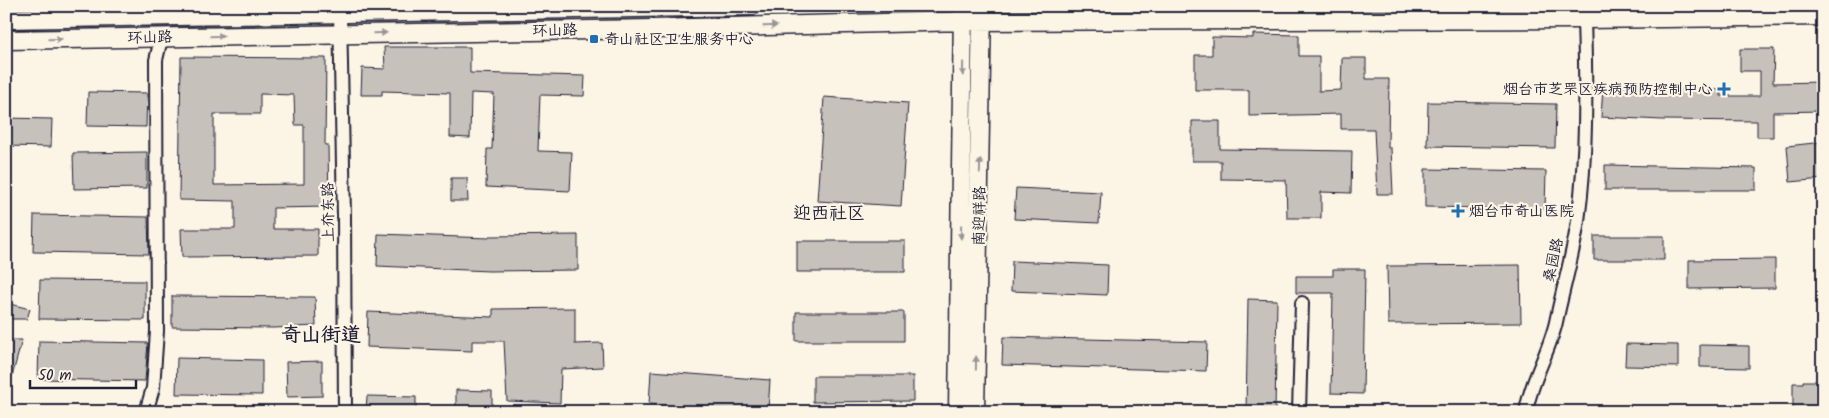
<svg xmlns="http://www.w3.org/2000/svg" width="1829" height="418" font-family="Kalam,'LXGW WenKai TC',sans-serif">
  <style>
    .building { fill: #c6c1bb; stroke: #22223b; fill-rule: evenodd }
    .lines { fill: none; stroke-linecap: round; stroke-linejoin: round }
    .street-casing { stroke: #22223b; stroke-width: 16 }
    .secondary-casing { stroke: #22223b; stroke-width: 21 }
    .street { stroke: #fcf5e5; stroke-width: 12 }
    .secondary { stroke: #fcf5e5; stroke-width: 18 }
    .oneway { fill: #9a9698 }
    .poi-dot { fill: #1f6fb2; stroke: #fcf5e5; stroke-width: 2 }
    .labels { text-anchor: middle; stroke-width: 4.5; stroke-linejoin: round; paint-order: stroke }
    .street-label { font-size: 15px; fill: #22223b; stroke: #fcf5e5 }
    .poi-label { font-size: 15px; fill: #22223b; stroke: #fcf5e5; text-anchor: start }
    .quarter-label { font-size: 18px; fill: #22223b; stroke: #fcf5e5 }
    .district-label { font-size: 20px; font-weight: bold; fill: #22223b; stroke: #fcf5e5 }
  </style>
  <rect width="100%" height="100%" fill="#fcf5e5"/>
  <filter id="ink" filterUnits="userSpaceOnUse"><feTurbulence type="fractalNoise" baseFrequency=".02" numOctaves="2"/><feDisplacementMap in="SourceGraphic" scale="10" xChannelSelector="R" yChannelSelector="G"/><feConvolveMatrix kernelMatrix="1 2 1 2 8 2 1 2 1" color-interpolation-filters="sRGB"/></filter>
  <g filter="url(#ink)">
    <!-- building -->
    <path class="building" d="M1253 34 1299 35V56H1319V91L1341 90 1342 58H1366V79H1389L1388 148H1391L1393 194H1377L1374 129H1341V114L1249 116V90H1195V55H1212V37L1253 38Z
      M384 47H470V73L585 76 584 96 540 95 538 151 572 152 570 191 486 187 487 149H492L494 94 471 93 470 138 450 137V93L382 91V95H361L362 68 385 69Z
      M1740 49H1774L1773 83 1823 82V111L1773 112V137H1757V121L1662 120 1601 117 1603 87 1680 91V89L1721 90V96H1760V71H1740Z
      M181 57 326 58 325 145H328L329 207 273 208V229H318V256L182 257 181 229H235V201L179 200ZM260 94 294 95 295 125H304V184L214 185V114H260Z
      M88 92 147 93 146 127 87 126Z
      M824 97 908 103 901 206 817 201Z
      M1428 102 1556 104 1555 148 1427 146Z
      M6 118 52 119 51 147 6 146Z
      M1192 121H1220V149L1352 151 1351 193 1321 192V218H1287L1286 180 1221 179V161H1192Z
      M1823 142V179L1790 182 1787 146Z
      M147 152V188L74 189 73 153Z
      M1605 165 1756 168V190H1605Z
      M1425 169 1546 171 1545 209 1425 207Z
      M451 178H467L468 201H451Z
      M1016 188 1101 192 1099 223 1014 219Z
      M34 215 148 217 149 254 33 252Z
      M378 234 489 238V236L578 235V270L489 271 377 266Z
      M1594 236H1664V260H1594Z
      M797 241H905V272H797Z
      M1775 259V288L1689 289V260Z
      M1012 261 1108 265 1107 295 1011 291Z
      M1520 265 1521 323 1388 324 1387 266Z
      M1333 269H1365L1363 394 1331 393 1333 293H1296V276H1333Z
      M40 280 145 281V320L39 319Z
      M172 296 315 297 316 326 274 328 172 327Z
      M1248 299 1277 300 1275 412H1246Z
      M6 303 30 309 27 319H6Z
      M575 308V344L602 343 603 367 561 369 560 403 507 401 504 341H472V351L367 347 368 312 493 317V309Z
      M796 312H904V341H796Z
      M1003 337 1207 342 1206 371 1002 365Z
      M6 340H22L10 384H6Z
      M39 341 148 343 145 381 38 379Z
      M1626 344 1678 345V367L1625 366Z
      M1700 345 1749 346V368L1700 367Z
      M177 358 262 360V395L176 394Z
      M322 361V396L287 397 286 362Z
      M651 371 770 380 768 412 649 404Z
      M813 376H913V401L813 402Z
      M1803 381H1817V384H1821V390H1823V409H1793V383H1803Z
      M456 390 492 391V412H456Z
      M367 396 416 397V412H366Z"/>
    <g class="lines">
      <!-- street casing -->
      <g class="street-casing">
        <path id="street" d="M340 12 344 216 345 412
          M146 412 153 388 157 331 156 60 160 43 170 37
          M1299 412 1302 303
          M1526 412C1531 380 1549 353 1556 322 1563 288 1573 255 1578 221 1587 155 1586 86 1584 19"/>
      </g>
      <!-- secondary casing -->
      <g class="secondary-casing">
        <path id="secondary" d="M6 19 751 6
          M6 40 653 29 964 21 1584 19 1823 16
          M958 412 963 6
          M975 412 982 6"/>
      </g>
      <!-- street -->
      <use href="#street" class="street"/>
      <!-- secondary -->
      <use href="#secondary" class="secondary"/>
    </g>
    <!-- one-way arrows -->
    <defs><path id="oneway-solid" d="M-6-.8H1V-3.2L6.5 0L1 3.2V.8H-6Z" transform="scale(1.25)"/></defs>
    <g class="oneway">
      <use href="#oneway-solid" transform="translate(770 26) rotate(-2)"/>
      <use href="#oneway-solid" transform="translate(380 33) rotate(-1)"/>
      <use href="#oneway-solid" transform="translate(217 36) rotate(-1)"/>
      <use href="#oneway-solid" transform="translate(55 39) rotate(-1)"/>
      <use href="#oneway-solid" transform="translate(963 69) rotate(91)"/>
      <use href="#oneway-solid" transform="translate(980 166) rotate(-89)"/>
      <use href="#oneway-solid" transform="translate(961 232) rotate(91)"/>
      <use href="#oneway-solid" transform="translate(976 363) rotate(-89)"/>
    </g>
  </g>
  <!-- markers -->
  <g class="poi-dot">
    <rect x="589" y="34" width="10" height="10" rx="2.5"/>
    <path d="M1721.5 81.5h5v5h5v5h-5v5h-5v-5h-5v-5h5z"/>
    <path d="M1455.5 203.5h5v5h5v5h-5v5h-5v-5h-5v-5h5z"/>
  </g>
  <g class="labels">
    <!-- street labels -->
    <g class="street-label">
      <text transform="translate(555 30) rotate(-1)" y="5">环山路</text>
      <text transform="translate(150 37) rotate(-1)" y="5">环山路</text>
      <text transform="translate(328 212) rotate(-91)" y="5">上夼东路</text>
      <text transform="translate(979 216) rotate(-89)" y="5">南迎祥路</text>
      <text transform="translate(1553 260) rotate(-78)" y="5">桑园路</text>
    </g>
    <!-- poi labels -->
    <g class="poi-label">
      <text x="604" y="44">奇山社区卫生服务中心</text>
      <text x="1713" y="94" text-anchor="end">烟台市芝罘区疾病预防控制中心</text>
      <text x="1469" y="216">烟台市奇山医院</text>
    </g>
    <!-- quarter labels -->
    <g class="quarter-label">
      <text x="829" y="219">迎西社区</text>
    </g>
    <!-- district labels -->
    <g class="district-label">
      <text x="321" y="341">奇山街道</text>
    </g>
  </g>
  <!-- margin -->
  <rect width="1829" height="418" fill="none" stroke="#fcf5e5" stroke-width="25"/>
  <rect x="12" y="12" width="1804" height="393" fill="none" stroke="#22223b" stroke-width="2" filter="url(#ink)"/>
  <!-- scale -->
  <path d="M30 380v8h106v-8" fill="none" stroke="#22223b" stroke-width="2.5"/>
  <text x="38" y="380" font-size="15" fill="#22223b" stroke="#fcf5e5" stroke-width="4" paint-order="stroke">50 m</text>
</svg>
